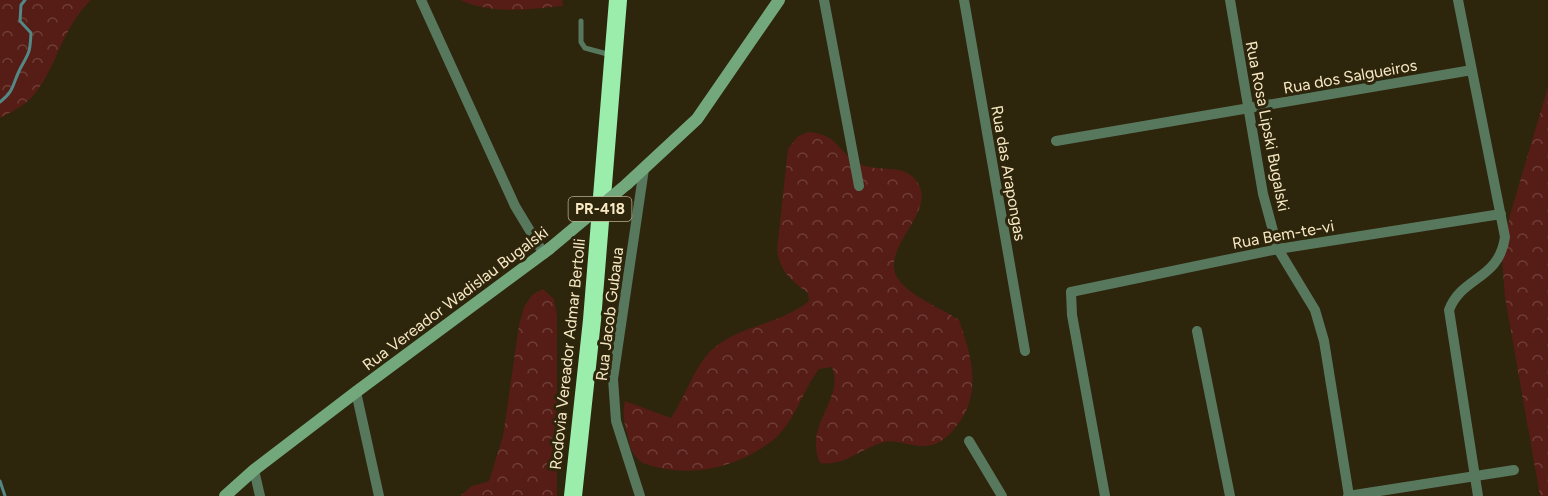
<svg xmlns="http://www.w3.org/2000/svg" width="1548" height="496" font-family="Figtree,sans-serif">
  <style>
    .forest { fill: url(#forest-crowns) }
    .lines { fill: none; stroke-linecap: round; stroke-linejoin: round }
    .stream { stroke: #538886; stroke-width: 3 }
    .lane { stroke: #58785e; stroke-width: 5 }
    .street { stroke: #58785e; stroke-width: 10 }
    .secondary { stroke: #73a87d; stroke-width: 12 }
    .highway { stroke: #9aedab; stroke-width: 18 }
    .secondary-bridge { stroke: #73a87d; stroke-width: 12 }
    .labels { text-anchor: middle; stroke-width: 6; stroke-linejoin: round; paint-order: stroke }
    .shield { fill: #2d250c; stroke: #bbae8d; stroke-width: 1.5 }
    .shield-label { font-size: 15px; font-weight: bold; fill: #f8e9c4 }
    .street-label { font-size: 16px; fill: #f8e9c4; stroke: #2d250c }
  </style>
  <defs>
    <pattern id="forest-crowns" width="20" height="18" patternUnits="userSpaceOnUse" patternTransform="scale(1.5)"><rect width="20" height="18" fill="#551d16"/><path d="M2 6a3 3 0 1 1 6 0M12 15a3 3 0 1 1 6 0" fill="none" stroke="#6e3e36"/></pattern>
  </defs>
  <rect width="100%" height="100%" fill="#2d250c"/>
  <!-- forest -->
  <path class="forest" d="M0 0H91C62 28 59 61 37 91 28 104 13 111 0 118Z
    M460 0H562L563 6C528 9 493 15 460 0Z
    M1548 87V496H1540L1505 297 1502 258 1510 215Z
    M807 132C840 134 836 152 860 164 875 172 900 164 913 177 945 208 877 247 898 279 911 297 941 308 959 320 972 357 983 395 955 428 948 437 937 446 925 446 911 447 897 439 884 442 861 448 844 467 820 463 803 424 845 400 832 367L819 369C802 391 795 423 772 441 739 466 696 477 656 467 649 465 641 464 636 457 631 452 629 443 628 436 624 423 622 414 625 401L671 418C685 398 696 362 714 348 741 325 781 324 809 301L808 293C791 280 780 272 777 250L788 149 797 137Z
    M543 289 554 299 557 316V496H460L472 486 489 481 503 436 519 325 524 307 532 295Z"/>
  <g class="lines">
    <!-- stream -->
    <path class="stream" d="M0 102C15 90 12 85 20 69 29 52 30 54 31 33L20 21 21 5 25 0
      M0 481 5 496"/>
    <!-- lane -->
    <path class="lane" d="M581 21V42L585 48 611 55"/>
    <!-- street -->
    <path class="street" d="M421 0 515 206 544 254
      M824 0 859 186
      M964 0 1025 351
      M1230 0 1263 194 1278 249 1315 310 1324 341 1349 496
      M1458 0 1505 237C1499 280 1462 276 1449 310L1478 496
      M1056 141 1472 70
      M1197 331 1230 496
      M356 392 379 496
      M969 441 1002 496
      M254 470 260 496
      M640 496 616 421 613 379 644 169
      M1105 496 1072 315 1071 292 1278 249 1501 214
      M1348 496 1514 470"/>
    <!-- secondary -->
    <path class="secondary" d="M627 184 697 119 779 0
      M225 496 254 470 356 392 549 249"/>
    <!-- highway -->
    <path class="highway" d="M573 496 592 320 618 0"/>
    <!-- secondary-bridge -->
    <path class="secondary-bridge" d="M549 249 627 184"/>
  </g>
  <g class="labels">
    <!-- shield labels -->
    <rect class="shield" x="568.5" y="197" width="63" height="24" rx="4.5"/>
    <g class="shield-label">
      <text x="600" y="214">PR-418</text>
    </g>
    <!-- street labels -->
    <g class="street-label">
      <text transform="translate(1350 76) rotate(-10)" y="6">Rua dos Salgueiros</text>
      <text transform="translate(1268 126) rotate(79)" y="6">Rua Rosa Lipski Bugalski</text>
      <text transform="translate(1009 173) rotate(80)" y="6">Rua das Arapongas</text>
      <text transform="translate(1283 234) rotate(-10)" y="6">Rua Bem-te-vi</text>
      <text transform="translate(455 298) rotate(-37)" y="6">Rua Vereador Wadislau Bugalski</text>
      <text transform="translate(609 314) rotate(-83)" y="6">Rua Jacob Gubaua</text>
      <text transform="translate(567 354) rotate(-84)" y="6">Rodovia Vereador Admar Bertolli</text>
    </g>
  </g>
</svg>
